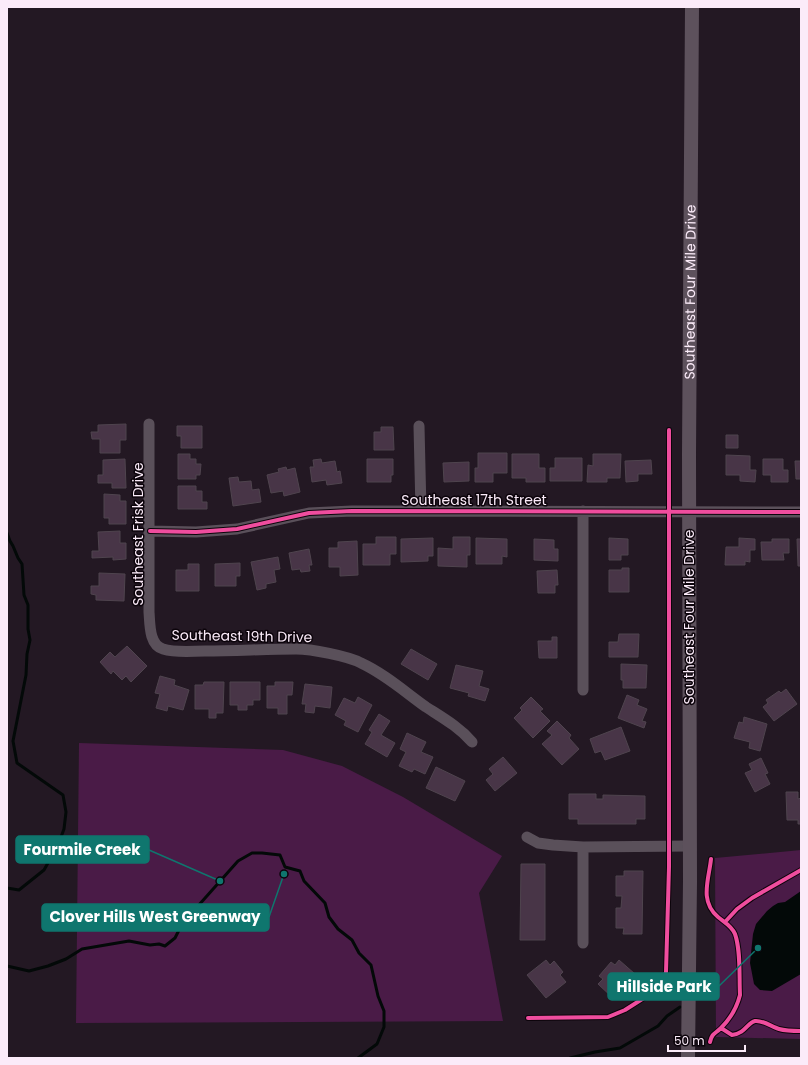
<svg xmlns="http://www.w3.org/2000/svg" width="808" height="1065" font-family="Poppins,sans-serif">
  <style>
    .green { fill: #4a1b47 }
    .water { fill: #030908 }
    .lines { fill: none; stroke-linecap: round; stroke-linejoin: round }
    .stream { stroke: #030908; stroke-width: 3 }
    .building { fill: #483547; stroke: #4f444e }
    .minor { stroke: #5a505a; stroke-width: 11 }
    .major { stroke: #5d515c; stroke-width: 14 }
    .cycleway-casing { stroke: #0c040b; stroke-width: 6 }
    .cycleway { stroke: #ef4d9e; stroke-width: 4 }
    .labels { text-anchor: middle; stroke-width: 3; stroke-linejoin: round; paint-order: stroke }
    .street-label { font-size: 14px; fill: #fbebf9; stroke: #0c040b }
    .leader { fill: none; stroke: #0f766e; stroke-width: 1.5 }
    .callout-dot { fill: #0f766e; stroke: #0c040b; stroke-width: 1.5 }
    .callout { fill: #0f766e; stroke: #0f766e; stroke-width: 1.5 }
    .callout-label { font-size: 15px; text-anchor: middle; font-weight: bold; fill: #fff }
  </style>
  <rect width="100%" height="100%" fill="#231823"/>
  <!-- green -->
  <path class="green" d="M79 743 283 750 342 766 403 797 502 856 479 893 503 1021 76 1023Z
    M801 850V1039L716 1037 715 858Z"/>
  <!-- water -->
  <path class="water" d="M801 891V974L772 991 760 990 754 984 750 963 753 934 756 924 767 911 773 906 778 903 785 902Z"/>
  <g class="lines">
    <!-- stream -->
    <path class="stream" d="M7 533 10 541 13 546 18 558 22 564 24 595 28 605V629L30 640 27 654 26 675 13 741 17 763 63 795 66 812 64 829 58 845 44 870 19 890 7 888
      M7 966 29 971 48 966 66 959 82 949 129 941 150 945 159 944 165 946 175 938 182 924 238 861 252 853H262L280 855 285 867 300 871 304 881 325 903 329 917 338 929 352 940 359 953 371 965 378 996 384 1011V1027L377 1044 358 1058
      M701 994 718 983
      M570 1058 595 1052 620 1048 658 1026 667 1016 680 1007"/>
  </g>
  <!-- building -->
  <path class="building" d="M126 424V440H120V453H100V439H92L91 432H98V425Z
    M177 426H202V448H181V436H177Z
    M381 427H393L394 450H374V432H381Z
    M726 435H738V448H726Z
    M478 453H507V473H493V482H475V468H478Z
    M178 454H190V459H196V464H201L200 475H196V479H178Z
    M512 454H539V468H545V482H526V478H512Z
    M593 454H621L620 478H607V482H587L588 465 593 466Z
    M726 455 750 456V470H756L755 482 740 481V475H726Z
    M555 458H582V481H550V468H555Z
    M125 459 126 488H112V483H98V475H103V460Z
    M321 459 322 463 335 461 337 472 340 471 342 483 327 485 326 480 312 482 310 467H314L313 460Z
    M367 459H393V475H391V482H367Z
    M763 459H783V470H788V482H771V475H763Z
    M651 460 652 474H638V481L626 482 625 461Z
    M795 461H801V479H796Z
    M469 462V481L444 482 443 463Z
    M286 467 287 470 295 468 300 492 284 496 283 491 271 493 267 475 279 472 278 469Z
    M238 477 239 482 251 481 252 490 259 489 261 502 233 506 229 478Z
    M178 486H196V491H202V502H207V509H178Z
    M104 494 120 495V501H126V524H109V518H104Z
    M120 531V543H126V559L113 560V557L92 558V551H99L98 532Z
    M376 537H396V554H390V565H363V544H376Z
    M453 537H470V555H467V567L438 566V548L453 549Z
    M433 538V556H428V561L401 562V539Z
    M476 538 507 539V557L502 556V564H476Z
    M609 538 628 539V555H621V560H609Z
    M739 538 755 539V550H750V562L745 561V565H725L726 547H739Z
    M534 539 554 540V549H558V561L534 560Z
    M772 539H789V553H783L784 560H762L761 542H772Z
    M797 539H801V566H798Z
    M357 541 358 575 340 576V567H329V548H338V542Z
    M309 549 312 565H309L310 571 301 572 300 569 292 570 289 553Z
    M278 557 280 569 274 570 276 582 266 584V588L257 590 251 562Z
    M240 563V576H236V586H215V564Z
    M188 564H199V591H176V570H188Z
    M622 568H629V592H609V570H622Z
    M557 570 558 585H555V593H538L537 571Z
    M99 573 125 574 124 601 96 600V595L91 594V586H99Z
    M619 634H639L638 657H609V642H618Z
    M552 637H557V658H539L538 641H552Z
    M127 646 147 666 131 682 126 676 122 680 113 671 111 674 100 662 110 652 115 657Z
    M411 649 437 664 428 680 401 664Z
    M621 664 647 665 646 688H623V680H621Z
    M456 665 483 671 479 686 489 689 485 701 468 696 469 693 450 688Z
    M160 676 175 680 174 685 189 690 183 710 168 706 167 711 156 708 160 694 155 693Z
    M204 682H224L223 713H216V718H209V709H195V685H203Z
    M230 682H260V700H253V705H247V710H238V705H230Z
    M275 682H293L292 695H287V714H278V708H267V686H275Z
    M305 684 332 687 330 708 315 706 314 713 305 712 306 704H302Z
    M786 689 797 704 774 721 763 707 768 703 766 700 779 691 781 693Z
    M627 695 639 700 637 705 647 709 642 721 646 722 644 728 618 718Z
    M358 697 372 705 358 732 344 725 346 721 335 715 344 698 355 703Z
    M531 697 543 709 540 711 550 721 533 738 514 718 522 710 520 708Z
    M379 714 390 721 381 735 395 743 387 757 365 744 372 732 369 730Z
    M744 717 767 724 760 751 749 748 750 742 734 738 739 722 743 723Z
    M557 721 571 735 569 738 579 749 562 765 542 744 552 735 547 731Z
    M621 727 630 751 605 760 601 751 595 753 590 739Z
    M407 733 426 742 421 752 433 757 425 774 414 769 412 772 399 766 406 752 400 749Z
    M503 757 517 773 495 791 486 780 493 774 489 769Z
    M761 758 768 773 765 774 770 784 755 792 745 773 752 770 749 764Z
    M436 767 465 781 455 801 426 788Z
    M786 792H798V799L801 798V824H798V820H787Z
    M569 794H596V799H603V795L645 796V819H636V824H578V819H569Z
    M521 864H545V940H520Z
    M624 871H643L642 934H623L624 928H616V908H621L622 896H616V876H624Z
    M546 960 550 965 554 961 563 972 560 975 566 982 546 998 527 975Z
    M619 960 635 974 613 998 598 984 603 979 599 976 611 962 615 965Z"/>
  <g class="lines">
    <!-- minor -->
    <path class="minor" d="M149 424V612C150 624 149 645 163 649 176 653 192 651 205 651 236 651 266 649 296 649 311 649 348 656 361 663 385 674 405 692 426 707 443 718 459 727 472 742
      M419 426 421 511
      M583 511V690
      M150 531 196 532 237 529 309 513 352 511 801 512
      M527 837 538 843 553 845 583 847 689 846
      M583 943V847"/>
    <!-- major -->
    <path class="major" id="s1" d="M688 1058 690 881 689 454 692 7"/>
    <!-- cycleway casing -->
    <g class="cycleway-casing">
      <path id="cycleway" d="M150 531 196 532 237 529 309 513 352 511 801 512
        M725 922 737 909 752 898 801 870
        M528 1018 608 1017 625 1010 658 989 663 982 666 972 669 867V430
        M721 1028 732 1035C746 1033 747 1023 755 1021 763 1020 772 1027 779 1029 786 1031 794 1031 801 1031
        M710 1042C712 1033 715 1034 721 1028 730 1019 737 1007 740 995 739 976 741 951 735 934 732 926 724 922 718 917 699 901 709 879 711 859"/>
    </g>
    <!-- cycleway -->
    <use href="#cycleway" class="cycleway"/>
  </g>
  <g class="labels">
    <!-- street labels -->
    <g class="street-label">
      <text dy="5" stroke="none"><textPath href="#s1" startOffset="766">Southeast Four Mile Drive</textPath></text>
      <text x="474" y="505">Southeast 17th Street</text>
      <text transform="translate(138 534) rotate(-90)" y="5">Southeast Frisk Drive</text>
      <text transform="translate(689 617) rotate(-90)" y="5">Southeast Four Mile Drive</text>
      <text transform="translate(242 636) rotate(1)" y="5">Southeast 19th Drive</text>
    </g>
  </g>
  <!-- callouts -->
  <path class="leader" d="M220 881L149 850M284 874L269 917M758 948L719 986"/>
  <g class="callout-dot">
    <circle cx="220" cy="881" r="4"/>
    <circle cx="284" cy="874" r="4"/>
    <circle cx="758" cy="948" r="4"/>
  </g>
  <g class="callout">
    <rect x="16" y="836" width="133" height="27" rx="4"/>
    <rect x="42" y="904" width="227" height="27" rx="4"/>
    <rect x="608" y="973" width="111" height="27" rx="4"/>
  </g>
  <g class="callout-label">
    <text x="82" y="855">Fourmile Creek</text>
    <text x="155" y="922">Clover Hills West Greenway</text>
    <text x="664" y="992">Hillside Park</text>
  </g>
  <!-- border -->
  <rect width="808" height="1065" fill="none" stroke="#fbebf9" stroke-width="16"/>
  <!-- scale -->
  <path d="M668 1045v6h77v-6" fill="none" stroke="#fbebf9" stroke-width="2"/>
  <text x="674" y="1045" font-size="12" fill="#fbebf9" stroke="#0c040b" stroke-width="3" paint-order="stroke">50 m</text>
</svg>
